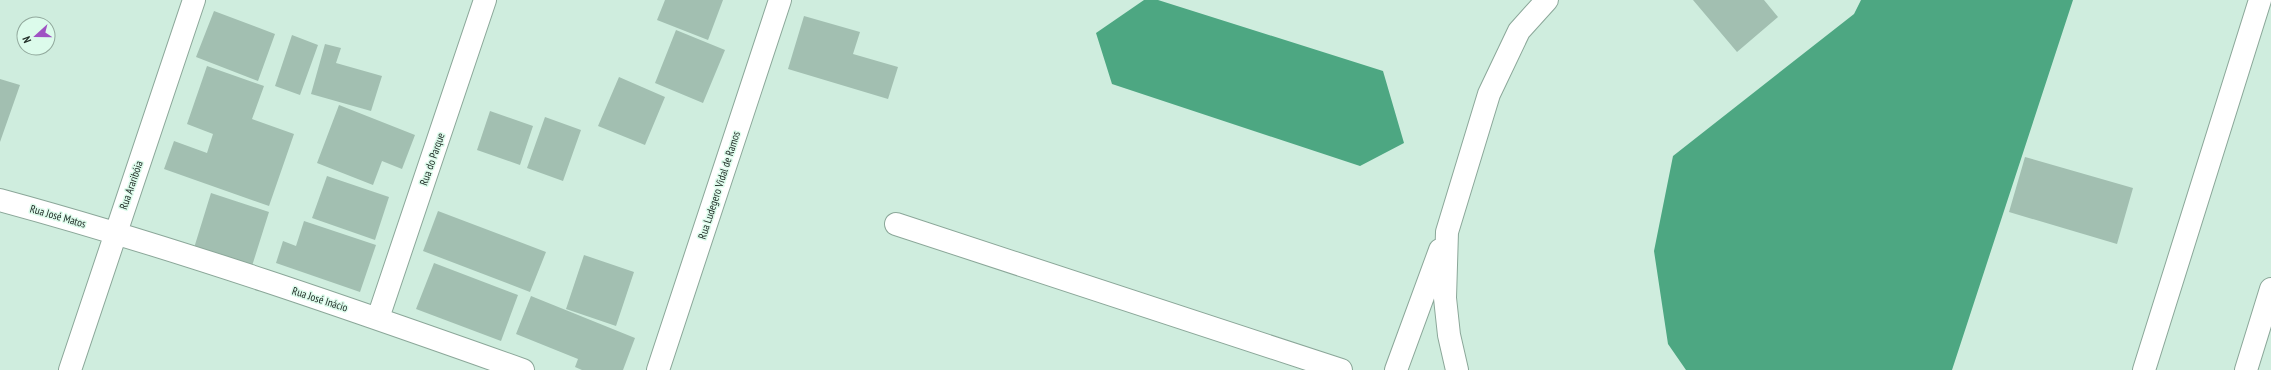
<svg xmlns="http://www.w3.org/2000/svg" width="2271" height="370" font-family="'PT Sans Narrow',sans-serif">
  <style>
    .water { fill: #4da782 }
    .building { fill: #a2bfb1 }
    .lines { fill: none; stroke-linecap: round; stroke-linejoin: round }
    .street-casing { stroke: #8ba799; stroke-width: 24 }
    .street { stroke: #fff; stroke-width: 22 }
    .labels { text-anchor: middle; stroke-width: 3; stroke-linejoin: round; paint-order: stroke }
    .street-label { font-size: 11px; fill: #202c26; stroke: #dcfbeb }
  </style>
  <rect width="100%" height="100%" fill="#cfedde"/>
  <!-- water -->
  <path class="water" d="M1144 0H1158L1383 71 1404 143 1360 166 1112 84 1096 33Z
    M1861 0H2073L1952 370H1686L1668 344 1654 251 1673 156 1854 14Z"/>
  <!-- building -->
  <path class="building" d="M665 0H723L708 40 657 20Z
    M1693 0H1764L1778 17 1737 52Z
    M214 11 275 34 258 81 196 57Z
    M804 16 860 32 853 54 898 67 888 99 788 69Z
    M676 30 725 50 703 103 655 83Z
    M292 35 318 45 300 95 275 86Z
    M325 44 341 48 336 63 382 76 371 111 311 94Z
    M207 66 264 86 252 119 294 134 269 206 164 169 174 141 207 153 213 134 187 124Z
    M619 77 665 97 645 145 598 126Z
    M0 79 20 85 0 142Z
    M339 105 415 135 402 169 382 161 373 185 317 163Z
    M490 111 533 126 520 165 477 150Z
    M545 117 581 130 563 181 527 168Z
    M2025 157 2133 188 2117 244 2009 212Z
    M327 176 389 197 375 240 312 218Z
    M211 193 269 212 252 266 194 248Z
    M438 211 546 252 530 292 423 251Z
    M304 221 376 245 360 292 276 263 283 241 296 246Z
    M584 255 634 272 616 326 566 309Z
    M434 263 518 295 501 341 416 309Z
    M531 296 635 338 623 370H582L575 367 578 359 516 334Z"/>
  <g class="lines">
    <!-- street casing -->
    <g class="street-casing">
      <path id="street" d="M0 200C177 248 351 309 523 370
        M896 224 1341 370
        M378 318 485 0
        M70 370 194 0
        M658 370 780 0
        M1396 370 1440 250
        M1457 370 1449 335 1445 298 1447 232 1489 94 1519 31 1547 0
        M2144 370 2260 0
        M2246 370 2271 289"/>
    </g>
    <!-- street -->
    <use href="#street" class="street"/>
  </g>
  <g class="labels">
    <!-- street labels -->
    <g class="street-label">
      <text transform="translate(432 159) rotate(-71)" y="4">Rua do Parque</text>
      <text transform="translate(131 185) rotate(-71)" y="4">Rua Araribóia</text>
      <text transform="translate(719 185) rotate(-72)" y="4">Rua Ludegero Vidal de Ramos</text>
      <text transform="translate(58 216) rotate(16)" y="4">Rua José Matos</text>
      <text transform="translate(320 299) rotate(18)" y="4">Rua José Inácio</text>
    </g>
  </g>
  <!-- north arrow -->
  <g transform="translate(36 36) rotate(249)"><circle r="19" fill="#dcfbeb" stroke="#91a89c"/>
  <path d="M0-3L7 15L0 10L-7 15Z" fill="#9f52c3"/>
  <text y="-6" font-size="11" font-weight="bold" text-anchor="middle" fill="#202c26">N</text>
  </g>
</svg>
